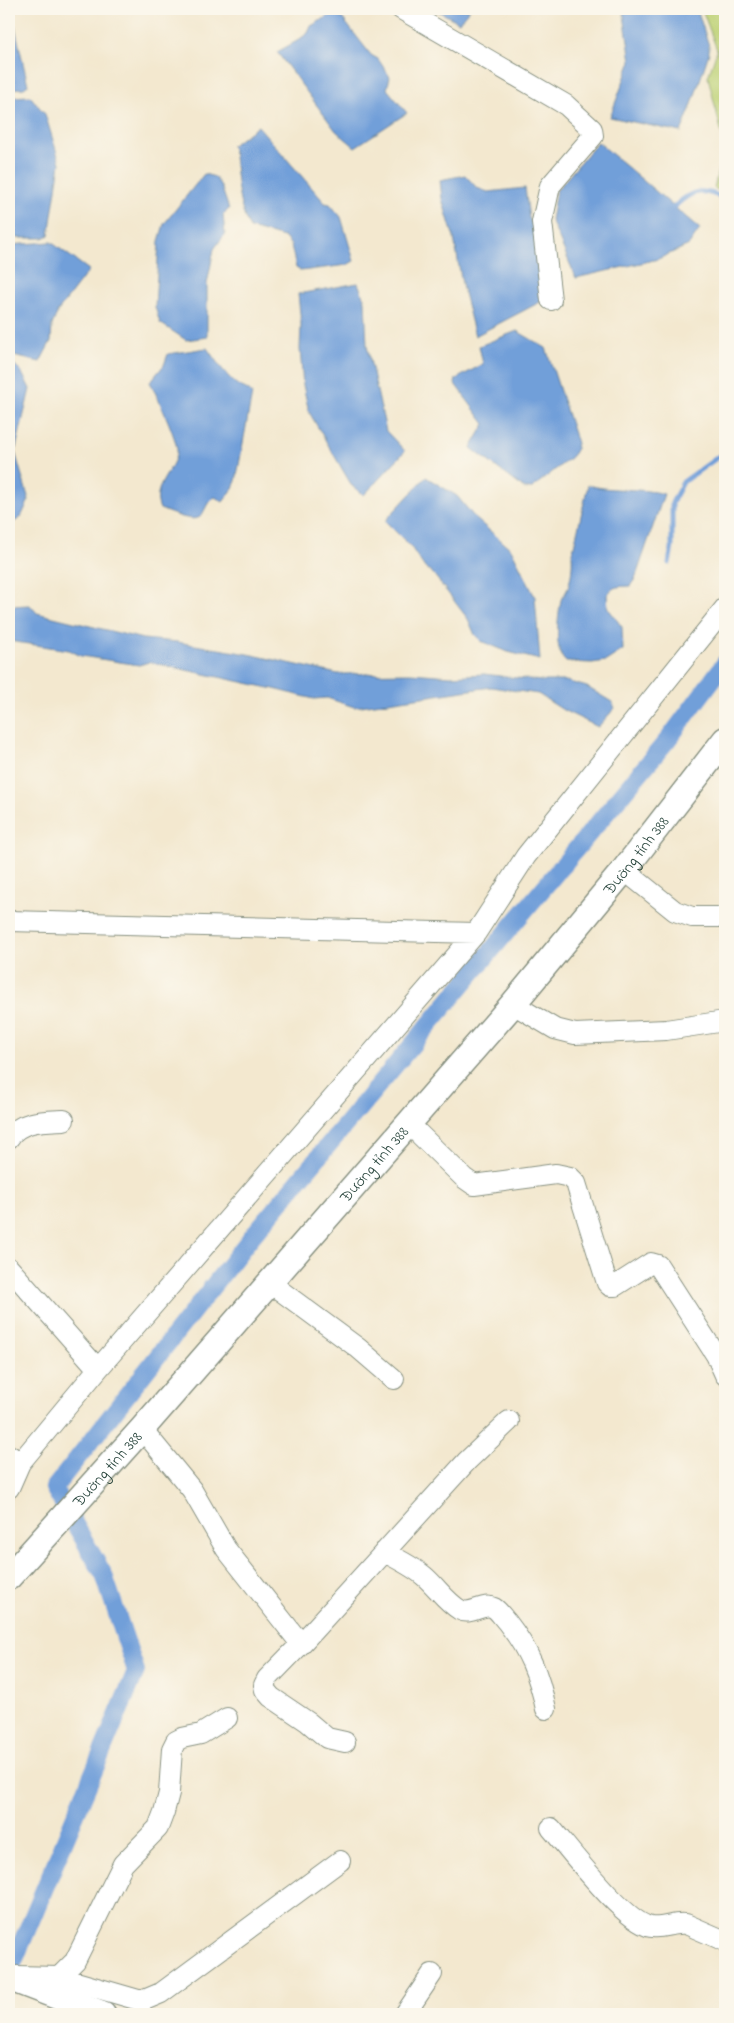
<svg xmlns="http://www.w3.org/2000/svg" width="734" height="2023" font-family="'Indie Flower',sans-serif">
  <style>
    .green { fill: #bdd175; stroke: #6e8754 }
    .water { fill: #719fd9; stroke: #486e86 }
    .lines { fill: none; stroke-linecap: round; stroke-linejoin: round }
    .stream { stroke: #719fd9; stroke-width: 5 }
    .canal { stroke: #719fd9; stroke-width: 18 }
    .minor-casing { stroke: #899282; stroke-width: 22 }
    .major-casing { stroke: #899282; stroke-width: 28 }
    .minor { stroke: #fff; stroke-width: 20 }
    .major { stroke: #fff; stroke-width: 25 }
    .labels { text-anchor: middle; stroke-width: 4.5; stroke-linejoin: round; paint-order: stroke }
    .street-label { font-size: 16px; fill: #1f3d34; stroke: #fbf7ec }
  </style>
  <rect width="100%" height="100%" fill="#fbf7ec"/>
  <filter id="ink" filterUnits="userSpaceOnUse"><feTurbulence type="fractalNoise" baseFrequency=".02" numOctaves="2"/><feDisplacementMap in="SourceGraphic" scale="10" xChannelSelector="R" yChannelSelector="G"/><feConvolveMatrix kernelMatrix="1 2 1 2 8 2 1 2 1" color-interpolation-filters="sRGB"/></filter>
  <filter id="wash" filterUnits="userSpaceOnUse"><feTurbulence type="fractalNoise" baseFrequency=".0096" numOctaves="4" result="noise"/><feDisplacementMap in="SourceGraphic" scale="20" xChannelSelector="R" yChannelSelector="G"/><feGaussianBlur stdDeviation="1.12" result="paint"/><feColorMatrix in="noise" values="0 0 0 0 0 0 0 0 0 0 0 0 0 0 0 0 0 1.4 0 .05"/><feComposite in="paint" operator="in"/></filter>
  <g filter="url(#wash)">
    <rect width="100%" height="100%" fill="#f3e8cf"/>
    <!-- green -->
    <path class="green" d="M702 9H725V193L714 188 724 143 708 77 717 50Z"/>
    <!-- water -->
    <path class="water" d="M9 9H11L28 85 24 88 9 89Z
      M434 9H470L459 22Z
      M623 9H697L709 46V53L691 107 681 132 610 117 631 61Z
      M334 13 343 19 371 55 378 59 390 77 387 89 407 113 355 147 336 131 277 52 297 41 308 33 311 26Z
      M30 96 45 114 60 163 49 235 44 238H9V97Z
      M258 126 325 203 330 204 341 217 354 261 347 265 301 271 296 268 291 245 284 237 250 228C235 201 238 174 232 145Z
      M598 142 700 229 689 245 658 259 576 278 551 220 556 191Z
      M204 174 215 177 221 186 229 209 223 215 225 234 214 249 207 284V337L186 340 160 323 155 307 159 241 164 224Z
      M465 175 477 188 488 192 525 188 529 218 539 236 546 299 475 336 463 289 454 238 442 199 440 180Z
      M51 242 89 270 58 311 52 325 51 341 40 362 9 355V245Z
      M358 283 365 301 367 346 386 431 405 451 364 495 352 486 309 412 303 385 300 349 301 324 298 294Z
      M517 331 546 348 577 443 575 452 570 458 532 488 525 489 471 448 485 424 455 384 456 379 483 364 479 346Z
      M207 348C216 361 224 373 235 383 241 388 248 388 252 394L236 481 232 490 223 502 215 497C207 501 206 509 201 516 194 524 168 512 160 509 150 487 174 472 177 451 178 441 156 393 150 382L164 365 168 354Z
      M9 362 14 364 21 371 30 389 15 452 29 500 21 517 13 523 9 522Z
      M426 477 457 496 475 518 511 549 535 597 540 660 508 652 481 641 475 635 468 619 431 571 425 568 411 547 385 521Z
      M588 485C612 492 639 487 664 494L635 579 630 586C618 587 614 585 607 595L608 608 622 627 623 650 606 661 592 663 566 662C553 651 558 615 561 600 562 596 565 595 567 590 571 581 573 565 572 555Z
      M30 605 37 613 143 639 177 642 248 654 338 674 410 673 451 676 484 674 541 681H566L587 687 612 702 615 708 598 727 563 710 538 694 491 687 354 707 327 698 314 699 274 689 149 662 139 665 81 656 69 650 9 641V606Z"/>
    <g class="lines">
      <!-- stream -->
      <path class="stream" d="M675 206C693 189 703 188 725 199
        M669 563 672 547V503L683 482 725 452"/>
      <!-- canal -->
      <path class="canal" d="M9 1973 136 1671 104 1575 54 1488 253 1235 670 737 725 663"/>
    </g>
  </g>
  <g filter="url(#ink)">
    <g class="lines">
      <!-- minor casing -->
      <g class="minor-casing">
        <path id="minor" d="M401 9 566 105 592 129 593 136 550 186 542 222 551 300
          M624 870 675 911 692 917H725
          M9 921 476 933
          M513 1004 555 1029 575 1034 666 1030 725 1021
          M408 1123 464 1178 474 1185 556 1174 570 1177 576 1183 607 1283 610 1286H615L651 1263 658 1265 716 1355 725 1375
          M9 1138C20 1120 45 1121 64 1120
          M9 1268 98 1369
          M270 1283 358 1348 394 1379
          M142 1429 192 1490 226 1549 301 1644 267 1679 264 1685 265 1690 271 1697 308 1722 327 1738 345 1742
          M9 1455 20 1463 9 1488
          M20 1463 98 1369 476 933 526 856 725 608
          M384 1552C398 1559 412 1566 424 1576 436 1586 446 1602 460 1610 472 1616 483 1602 494 1608 499 1611 503 1618 507 1622 529 1650 539 1675 546 1709
          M301 1644 467 1461 509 1421
          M551 1828C570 1850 624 1922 651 1927 663 1929 674 1922 686 1924L725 1941
          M15 1976 59 1977 142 2001 161 1993 340 1861
          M59 1977 75 1961 123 1864 158 1828 164 1812 169 1793 172 1749 176 1741 182 1738 201 1734 227 1718
          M405 2014 432 1974"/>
      </g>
      <!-- major casing -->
      <g class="major-casing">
        <g id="major">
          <path id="s1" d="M9 1577 142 1429 513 1004 624 870 725 740"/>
          <path d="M9 1978 103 2014"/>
        </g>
      </g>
      <!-- minor -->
      <use href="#minor" class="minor"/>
      <!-- major -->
      <use href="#major" class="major"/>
    </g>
  </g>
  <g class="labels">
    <!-- street labels -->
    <g class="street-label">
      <text dy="6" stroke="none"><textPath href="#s1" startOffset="956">Đường tỉnh 388</textPath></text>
      <text dy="6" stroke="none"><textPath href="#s1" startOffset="551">Đường tỉnh 388</textPath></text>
      <text dy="6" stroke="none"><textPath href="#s1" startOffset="146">Đường tỉnh 388</textPath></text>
    </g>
  </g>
  <!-- margin -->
  <rect width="734" height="2023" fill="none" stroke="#fbf7ec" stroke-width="30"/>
</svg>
